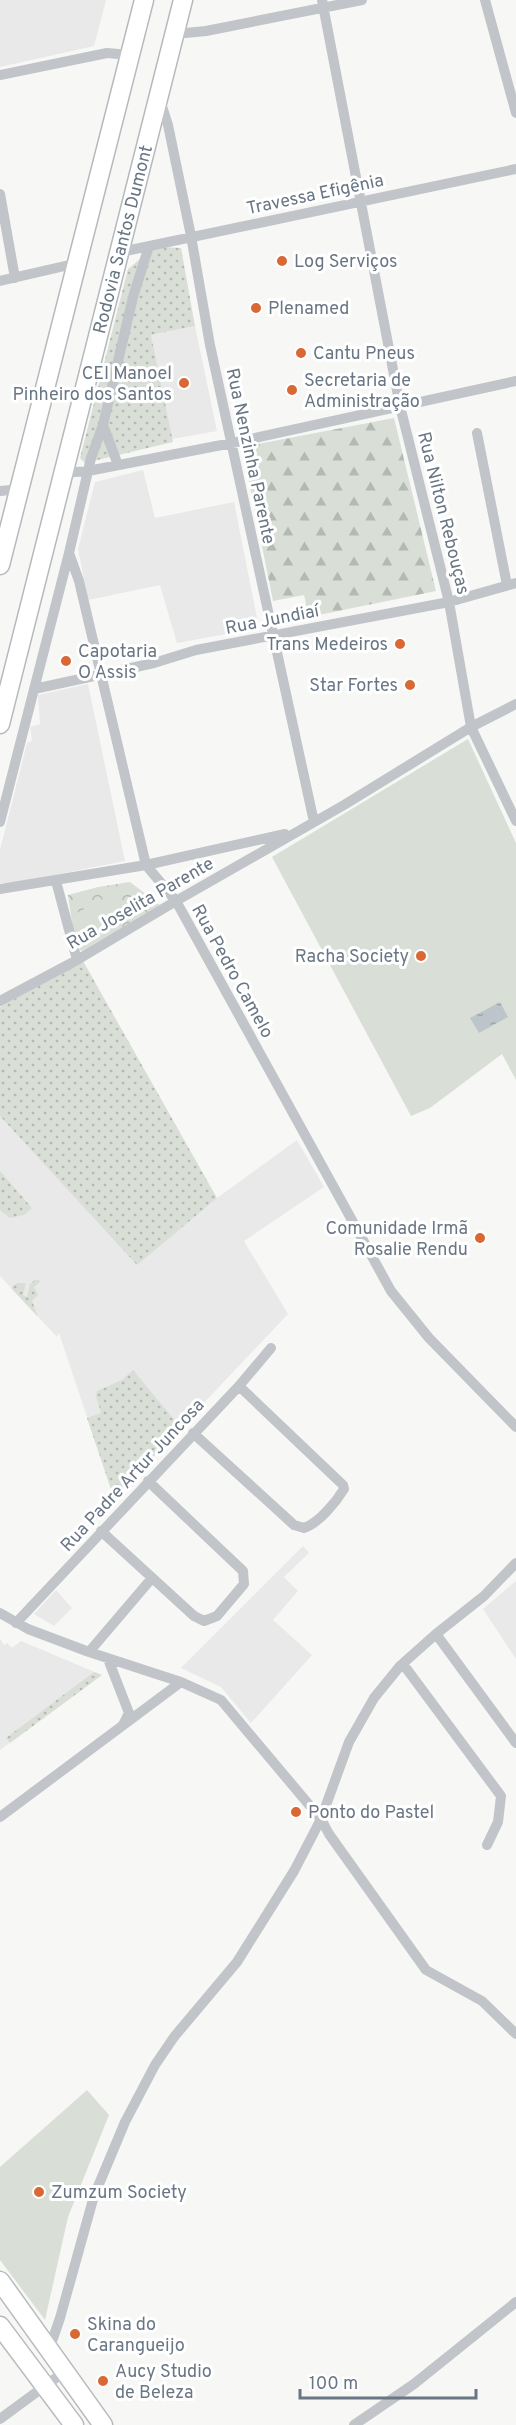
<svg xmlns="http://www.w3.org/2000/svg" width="516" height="2425" font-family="Overpass,sans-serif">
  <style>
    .built { fill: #e8e9e8 }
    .grass { fill: url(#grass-dots) }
    .forest { fill: url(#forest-firs) }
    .park { fill: url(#park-crowns) }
    .pitch { fill: #d9ded6 }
    .water { fill: url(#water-ripples) }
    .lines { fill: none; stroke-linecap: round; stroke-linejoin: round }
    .primary-casing { stroke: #b7babe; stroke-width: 21 }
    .trunk-casing { stroke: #b6b9bc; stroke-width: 21 }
    .minor { stroke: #c1c4c8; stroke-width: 10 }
    .primary { stroke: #fff; stroke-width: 18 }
    .trunk { stroke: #fff; stroke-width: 18 }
    .poi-dot { fill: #d96834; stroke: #fff; stroke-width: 2 }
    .labels { text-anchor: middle; stroke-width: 6; stroke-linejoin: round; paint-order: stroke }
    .street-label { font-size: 18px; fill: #697684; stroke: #fff }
    .poi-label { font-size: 18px; fill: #697684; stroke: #fff; text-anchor: start }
  </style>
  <defs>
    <pattern id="grass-dots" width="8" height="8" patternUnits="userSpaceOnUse" patternTransform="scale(1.5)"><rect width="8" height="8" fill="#d9ded6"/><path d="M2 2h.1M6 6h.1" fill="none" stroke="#b4b9b3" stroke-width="1.8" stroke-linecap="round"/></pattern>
    <pattern id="forest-firs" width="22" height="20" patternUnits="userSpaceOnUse" patternTransform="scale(1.5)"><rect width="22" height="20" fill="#d9ded6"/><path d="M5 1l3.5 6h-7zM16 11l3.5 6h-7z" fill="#b4b9b3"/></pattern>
    <pattern id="park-crowns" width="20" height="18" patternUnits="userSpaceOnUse" patternTransform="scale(1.5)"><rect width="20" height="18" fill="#d9ded6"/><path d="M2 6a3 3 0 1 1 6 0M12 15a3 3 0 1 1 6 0" fill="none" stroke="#b4b9b3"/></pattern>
    <pattern id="water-ripples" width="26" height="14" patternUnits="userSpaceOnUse" patternTransform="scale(1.5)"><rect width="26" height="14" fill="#bcc5ca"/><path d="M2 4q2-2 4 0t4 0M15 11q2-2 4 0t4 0" fill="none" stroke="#9da5aa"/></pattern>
  </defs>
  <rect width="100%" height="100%" fill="#f7f8f5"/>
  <!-- built -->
  <path class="built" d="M0 0H106L94 46 0 67Z
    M195 326 217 431 172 439 151 335Z
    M143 470 155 518 234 502 259 628 177 643 160 585 88 600 78 549 95 482Z
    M88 684 125 861 9 884 0 883V850L27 743 32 741 30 727 40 724 38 695Z
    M0 1114 137 1264 217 1198 297 1140 324 1187 244 1241 288 1314 114 1498 59 1333 57 1337 0 1276Z
    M303 1546 309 1553 284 1577 298 1591 273 1620 312 1655 251 1723 221 1687 181 1668Z
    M516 1581V1659L483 1609Z
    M56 1590 72 1608 54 1626 34 1614Z
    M0 1639 4 1645 7 1643 12 1648 21 1641 102 1675 0 1750Z"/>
  <!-- grass -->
  <path class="grass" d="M162 247 181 248 195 326 151 335 173 442 85 463 80 458 128 269 151 250Z
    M83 961 217 1198 137 1265 0 1116V1007Z
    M0 1171 32 1208 24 1215 10 1218 0 1210Z
    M35 1280H39L40 1282 34 1287 38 1295 32 1301 38 1317 11 1288 17 1283H26L23 1295 27 1297 30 1284Z
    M133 1370 181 1428 114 1498 87 1418 101 1413 96 1396 97 1391 122 1380Z
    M94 1672 102 1675 10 1743 6 1738Z"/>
  <!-- forest -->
  <path class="forest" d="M394 418 436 591 309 617 304 595 273 601 242 447Z"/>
  <!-- park -->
  <path class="park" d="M130 882 160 905 82 951 80 950 74 936 68 895 98 887Z"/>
  <!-- pitch -->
  <path class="pitch" d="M468 739 516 843V1080L502 1054 430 1108 411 1116 272 857Z
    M115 892 129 917 89 939 75 914Z
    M87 2090 109 2115 68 2217 45 2320 0 2260V2167Z"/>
  <!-- water -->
  <path class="water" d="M500 1002 508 1017 479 1033 470 1018Z"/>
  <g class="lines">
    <!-- primary casing -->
    <g class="primary-casing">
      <path id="primary" d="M0 2281 103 2425
        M0 2326 74 2425"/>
    </g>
    <!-- trunk casing -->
    <g class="trunk-casing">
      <g id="trunk">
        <path d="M0 565 144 0"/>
        <path id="s1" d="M0 724 183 0"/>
      </g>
    </g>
    <!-- minor -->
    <path class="minor" d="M322 0 400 406 449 602 471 727 516 821
      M485 0 516 113
      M175 34 206 31 362 0
      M0 75 107 53 130 55
      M160 100 168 125 191 236 210 345 314 822
      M0 194 15 278
      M121 252 516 169
      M0 281 78 263
      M103 425 118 465
      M477 433 507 585
      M62 473 88 471 232 443 516 381
      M0 491 20 489
      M69 553 79 581 146 865 176 901 391 1291 429 1338 516 1427
      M34 689 154 663 196 650 449 602 516 583
      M0 822 69 553 91 458 103 425 133 297 149 246
      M56 881 77 960
      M0 889 146 865 285 834
      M0 1001 77 960 176 901 344 805 471 727 516 704
      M193 1433 294 1525 304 1528C319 1523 336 1502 344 1489L343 1485 239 1386
      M101 1531 194 1616 204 1621 217 1616 244 1584 243 1571 148 1481
      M0 1613 28 1629 89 1652 181 1682 221 1700 321 1819 329 1834 426 1970 482 2001 516 2034
      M16 1623 239 1386 271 1348
      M436 1634 516 1743
      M89 1652 152 1578
      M108 1659 129 1713 123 1725
      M403 1664 501 1796 498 1822 487 1845
      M0 1817 181 1682
      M49 2350 60 2318 94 2196 125 2122 155 2065 174 2037 237 1962 294 1871 321 1819 349 1742 374 1698 400 1666 436 1634 484 1596 516 1563
      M0 2419 64 2372
      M354 2425 414 2384 516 2302"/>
    <!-- primary -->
    <use href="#primary" class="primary"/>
    <!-- trunk -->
    <use href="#trunk" class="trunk"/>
  </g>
  <!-- markers -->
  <g class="poi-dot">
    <circle cx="282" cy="261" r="6"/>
    <circle cx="256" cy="308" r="6"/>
    <circle cx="301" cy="353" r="6"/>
    <circle cx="184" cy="383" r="6"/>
    <circle cx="292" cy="390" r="6"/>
    <circle cx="400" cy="644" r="6"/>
    <circle cx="66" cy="661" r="6"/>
    <circle cx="410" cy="685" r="6"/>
    <circle cx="421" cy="956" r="6"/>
    <circle cx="480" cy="1238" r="6"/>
    <circle cx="296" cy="1812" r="6"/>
    <circle cx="39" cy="2192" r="6"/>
    <circle cx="75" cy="2334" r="6"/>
    <circle cx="103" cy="2381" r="6"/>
  </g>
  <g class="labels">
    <!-- street labels -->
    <g class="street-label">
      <text transform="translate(315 194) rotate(-12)" y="6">Travessa Efigênia</text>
      <text dy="6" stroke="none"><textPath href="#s1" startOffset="500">Rodovia Santos Dumont</textPath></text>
      <text transform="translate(251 456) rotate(78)" y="6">Rua Nenzinha Parente</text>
      <text transform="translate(444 513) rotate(76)" y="6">Rua Nilton Rebouças</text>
      <text transform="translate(272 619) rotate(-11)" y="6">Rua Jundiaí</text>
      <text transform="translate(140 903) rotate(-30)" y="6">Rua Joselita Parente</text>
      <text transform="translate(233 971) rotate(61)" y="6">Rua Pedro Camelo</text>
      <text transform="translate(132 1475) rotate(-47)" y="6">Rua Padre Artur Juncosa</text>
    </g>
    <!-- poi labels -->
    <g class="poi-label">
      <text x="294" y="267">Log Serviços</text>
      <text x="268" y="314">Plenamed</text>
      <text x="313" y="359">Cantu Pneus</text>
      <text x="172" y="379" text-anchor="end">CEI Manoel<tspan x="172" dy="21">Pinheiro dos Santos</tspan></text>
      <text x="304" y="386">Secretaria de<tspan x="304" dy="21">Administração</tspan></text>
      <text x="388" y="650" text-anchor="end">Trans Medeiros</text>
      <text x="78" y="657">Capotaria<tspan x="78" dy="21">O Assis</tspan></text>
      <text x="398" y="691" text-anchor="end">Star Fortes</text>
      <text x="409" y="962" text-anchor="end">Racha Society</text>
      <text x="468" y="1234" text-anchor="end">Comunidade Irmã<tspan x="468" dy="21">Rosalie Rendu</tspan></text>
      <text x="308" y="1818">Ponto do Pastel</text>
      <text x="51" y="2198">Zumzum Society</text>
      <text x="87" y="2330">Skina do<tspan x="87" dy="21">Carangueijo</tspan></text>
      <text x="115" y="2377">Aucy Studio<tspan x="115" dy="21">de Beleza</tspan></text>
    </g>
  </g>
  <!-- scale -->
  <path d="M300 2389v9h176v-9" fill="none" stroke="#697684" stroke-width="3"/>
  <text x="309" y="2389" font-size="18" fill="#697684" stroke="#ffffff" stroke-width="4.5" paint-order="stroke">100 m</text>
</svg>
